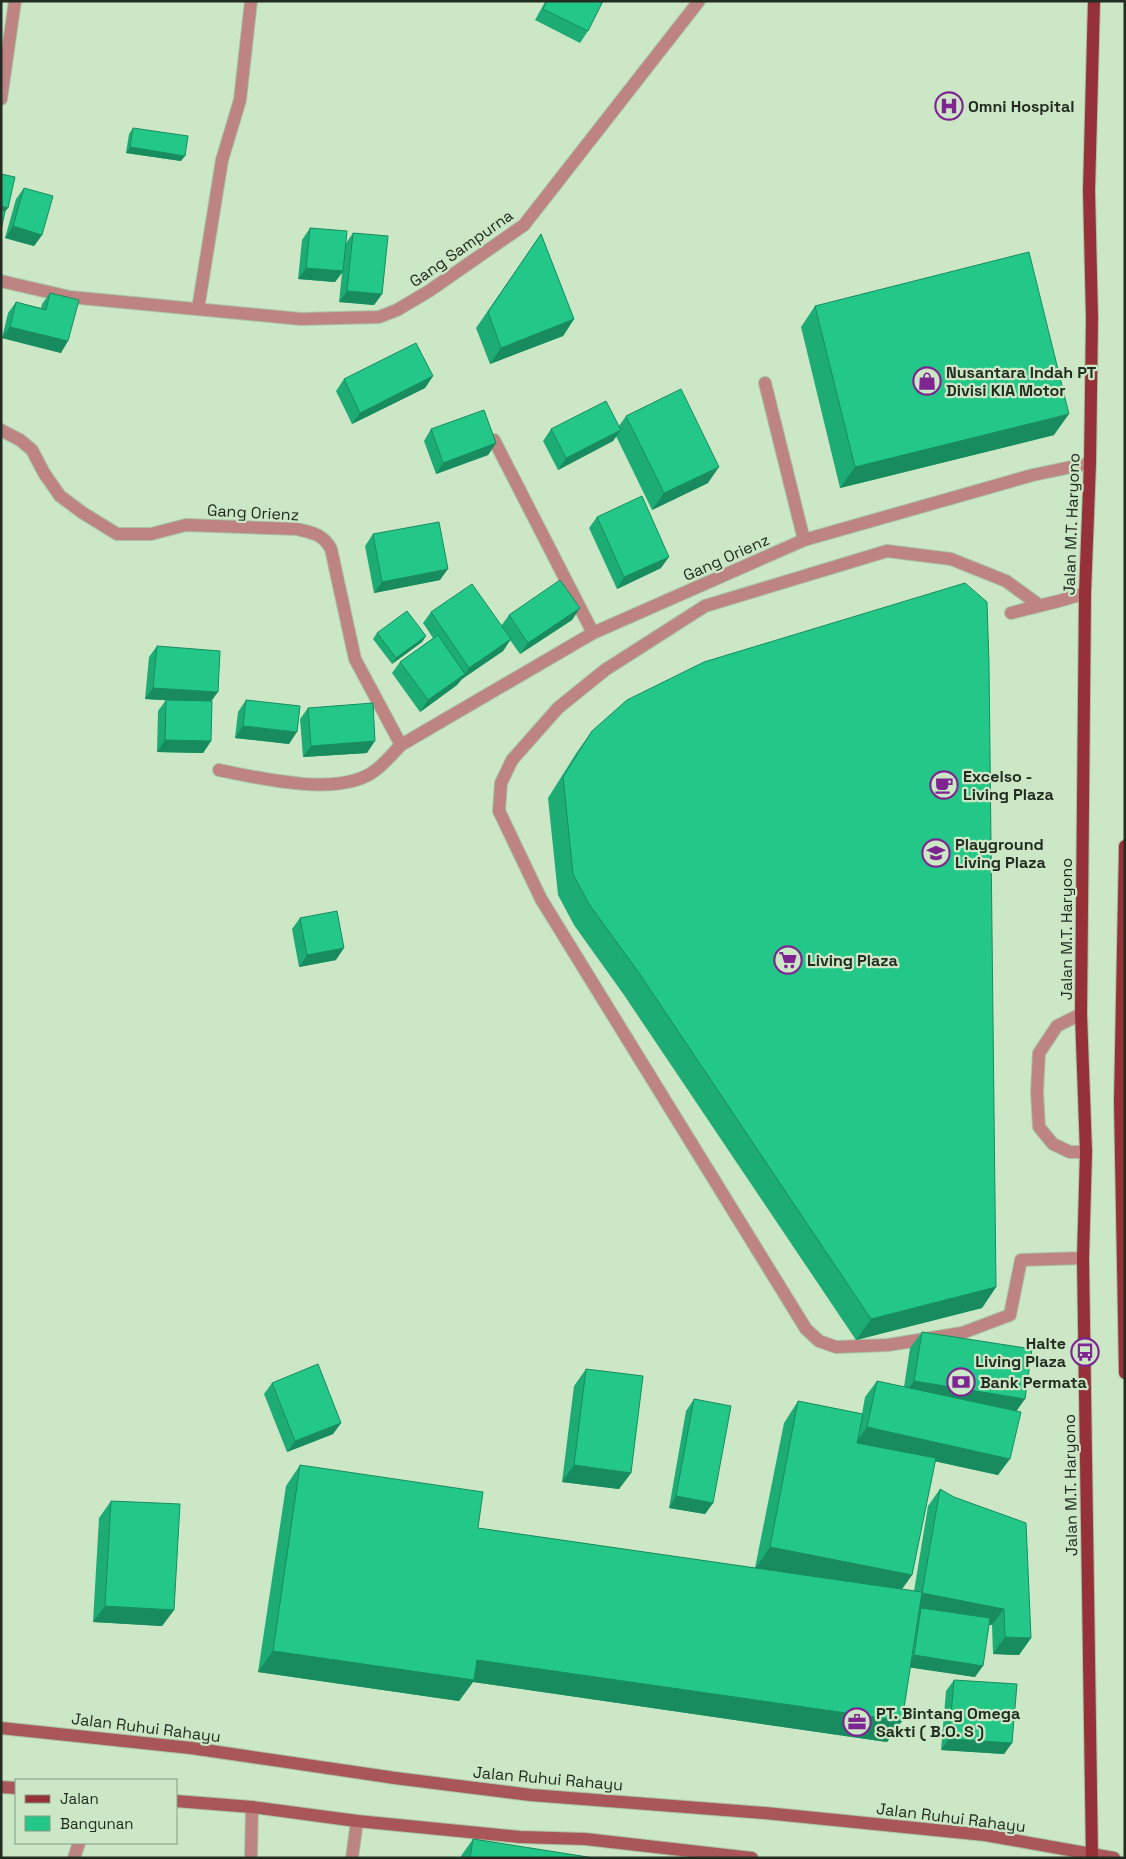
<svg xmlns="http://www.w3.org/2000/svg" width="1126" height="1859" font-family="'Space Grotesk',sans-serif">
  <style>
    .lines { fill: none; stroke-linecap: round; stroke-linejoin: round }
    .lane-casing { stroke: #a9c2a4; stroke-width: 14 }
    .street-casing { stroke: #a9c2a4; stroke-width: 14 }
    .secondary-casing { stroke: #a9c2a4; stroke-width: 14 }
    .primary-casing { stroke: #a9c2a4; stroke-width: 14 }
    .lane { stroke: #bd8482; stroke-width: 12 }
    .street { stroke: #bd8482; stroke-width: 12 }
    .secondary { stroke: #a85657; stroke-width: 12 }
    .primary { stroke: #963138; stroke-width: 12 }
    .wall { fill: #1eac75 }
    .shaded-wall { fill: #188c5f }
    .building { fill: #23c888; stroke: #188c5f }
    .labels { text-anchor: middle; stroke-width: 4.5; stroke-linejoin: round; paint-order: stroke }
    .poi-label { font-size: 16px; font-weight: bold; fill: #222c20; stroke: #cbe7c5; text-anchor: start }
    .street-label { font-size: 16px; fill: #222c20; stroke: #cbe7c5 }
  </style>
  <rect width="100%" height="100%" fill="#cbe7c5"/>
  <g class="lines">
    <!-- lane casing -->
    <g class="lane-casing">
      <path id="lane" d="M1039 605 1006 581 951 559 887 551 705 606 605 670 558 708 512 760 501 783 499 811 541 899 806 1329 819 1341 836 1347 888 1345 962 1333 1010 1315 1021 1260 1083 1258
        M1011 613C1036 606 1060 602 1085 593
        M1081 1014 1057 1026 1039 1053 1037 1092 1039 1127 1053 1144 1070 1152H1086
        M74 1858 79 1843
        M251 1858 252 1807
        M352 1858 357 1821"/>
    </g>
    <!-- street casing -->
    <g class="street-casing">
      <path id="street" d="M1 99 15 1
        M1 281 70 297 301 319 379 317 397 310 429 291 524 225 699 1
        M198 309 222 160 240 100 251 1
        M765 383 804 540
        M1 430 20 440 32 450 44 473 60 496 83 513 117 534H151L186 525 297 529C313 533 323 534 331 549L355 659 401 745
        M494 440 593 633
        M219 770C259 778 332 796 370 774 382 767 391 755 401 745L593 633 804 540 1033 475 1090 463"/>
    </g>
    <!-- secondary casing -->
    <g class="secondary-casing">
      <path id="secondary" d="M1 1728 191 1748 395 1778 531 1795 765 1813 985 1835 1114 1858
        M1 1787 16 1788
        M176 1801 252 1807 357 1821 520 1837 585 1839 752 1858"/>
    </g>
    <!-- primary casing -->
    <g class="primary-casing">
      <path id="primary" d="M1125 846 1120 1102 1125 1373
        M1092 1858 1083 1258 1086 1152 1081 1014 1085 593 1090 463 1092 318 1089 191 1094 1"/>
    </g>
    <!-- lane -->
    <use href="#lane" class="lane"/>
    <!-- street -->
    <use href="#street" class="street"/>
    <!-- secondary -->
    <use href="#secondary" class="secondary"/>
    <!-- primary -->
    <use href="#primary" class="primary"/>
  </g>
  <!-- wall -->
  <path class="wall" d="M544 1H603L588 31 580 43 535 20 545 2Z
    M133 128 181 161 126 153 129 134Z
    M24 188 42 235 34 246 5 238 16 199Z
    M310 228 346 243 353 233 382 294 374 305 339 302 342 273 335 282 298 279 302 240Z
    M541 234 574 319 563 336 490 364 476 328Z
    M50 293 61 353 2 338 8 313 16 302 41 308 42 304Z
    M815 306 1054 435 840 488 801 327Z
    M433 376 425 388 352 424 336 391 344 379Z
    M626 416 708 483 652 510 616 436 613 441 558 470 543 441 551 429 619 426Z
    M431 429 496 443 488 455 436 474 424 441Z
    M597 517 661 568 617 589 589 528Z
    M373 534 440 580 374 593 365 546Z
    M580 608 572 620 520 654 510 640 503 651 462 679 457 685 420 712 392 673 400 662 433 638 423 623 431 612 501 626 509 615Z
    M377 633 426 636 422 642 392 664 373 639Z
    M157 646 211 701V741L203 753 157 752 158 711 166 700 145 699 149 657Z
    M246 700 289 744 235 738 238 712Z
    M308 708 367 753 303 757 300 719Z
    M592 731 996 1287 982 1308 856 1340 624 995 574 925 558 895 548 798 577 752Z
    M300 918 336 960 299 967 292 929Z
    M922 1332 1016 1411 998 1475 935 1461 912 1575 902 1589 914 1591 928 1506 940 1489 1031 1638 1019 1655 993 1654 992 1625H989L975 1677 910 1667 902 1721 887 1742 473 1682 459 1701 258 1672 286 1486 300 1465 478 1528 755 1568 784 1423 798 1401 862 1414 865 1397 877 1381 904 1387 910 1348Z
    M586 1369 631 1473 619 1489 562 1482 574 1386Z
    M272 1383 341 1423 333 1434 287 1452 264 1394Z
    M694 1399 713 1503 705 1514 669 1508 686 1411Z
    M111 1501 174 1610 162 1626 93 1622 99 1518Z
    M954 1680 1012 1743 1004 1754 941 1750 946 1691Z
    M473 1839 594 1858H461V1856Z"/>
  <!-- shaded-wall -->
  <path class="shaded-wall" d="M130 147 185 156 181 161 126 153Z
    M1 206 8 208 4 213H1Z
    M13 226 42 235 34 246 5 238Z
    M306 268 343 271 335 282 298 279Z
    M347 291 382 294 374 305 339 302Z
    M574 319 563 336 490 364 501 348Z
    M10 327 68 341 61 353 2 338Z
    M433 376 425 388 352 424 360 413Z
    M1069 414 1054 435 840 488 855 467Z
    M621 430 613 441 558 470 566 458Z
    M496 443 488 455 436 474 443 463Z
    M719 467 708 483 652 510 664 493Z
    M669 557 661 568 617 589 624 577Z
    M448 569 440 580 374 593 382 582Z
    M580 608 572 620 520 654 528 643Z
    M426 636 422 642 392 664 396 658Z
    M511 639 503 651 462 679 457 685 420 712 428 700 465 674 469 668Z
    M153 688 218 692 210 703 145 699Z
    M243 726 297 732 289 744 235 738Z
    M165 740 211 741 203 753 157 752Z
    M375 741 367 753 303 757 311 746Z
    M344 948 336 960 299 967 307 955Z
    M996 1287 982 1308 856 1340 871 1319Z
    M914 1381 1025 1399 1013 1416 902 1398Z
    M341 1423 333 1434 287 1452 295 1441Z
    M867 1427 1010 1459 998 1475 855 1444Z
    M574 1465 631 1473 619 1489 562 1482Z
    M676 1496 713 1503 705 1514 669 1508Z
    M770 1547 912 1575 897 1596 755 1569Z
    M922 1593 1004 1609 992 1625 921 1612V1608L919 1611 911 1610Z
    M105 1606 174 1610 162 1626 93 1622Z
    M1005 1637 1031 1638 1019 1655 993 1654Z
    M273 1651 477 1660 902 1721 887 1742 473 1682 459 1701 258 1672Z
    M914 1655 983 1666 975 1677 906 1667Z
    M949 1739 1012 1743 1004 1754 941 1750Z"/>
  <!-- building -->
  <path class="building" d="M547 1H603L588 31 543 9Z
    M133 128 188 136 185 156 130 147Z
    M1 174 15 177 8 208 1 206Z
    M24 188 53 196 42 235 13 226Z
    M1 210 5 211 1 231Z
    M310 228 347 231 343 271 306 268Z
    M353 233 388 236 382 294 347 291Z
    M541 234 574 319 501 348 488 312Z
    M1029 252 1069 414 855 467 815 306Z
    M50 293 79 300 68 341 10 327 16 302 46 310Z
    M416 343 433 376 360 413 344 379Z
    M681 389 719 467 664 493 626 416Z
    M606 401 621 430 566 458 551 429Z
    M484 410 496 443 443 463 431 429Z
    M642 496 669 557 624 577 597 517Z
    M439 522 448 569 382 582 373 534Z
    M560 580 580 608 528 643 509 615Z
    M965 583 987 602 989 664 996 1287 871 1319 639 973 589 904 573 874 563 777 592 731 627 700 704 662Z
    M472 584 511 639 469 668 431 612Z
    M407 611 426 636 396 658 377 633Z
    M438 635 465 674 428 700 400 662Z
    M157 646 220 651 218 692 153 688Z
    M166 700 212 701 211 741 165 740Z
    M246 700 300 706 297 732 243 726Z
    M373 703 375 741 311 746 308 708Z
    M337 911 344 948 307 955 300 918Z
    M922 1332 1032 1349 1025 1399 914 1381Z
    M318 1364 341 1423 295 1441 272 1383Z
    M586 1369 643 1376 631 1473 574 1465Z
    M877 1381 1021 1412 1010 1459 867 1427Z
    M694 1399 731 1406 713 1503 676 1496Z
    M798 1401 863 1414 857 1443 936 1458 912 1575 770 1547Z
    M300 1465 483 1492 478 1528 922 1592 902 1721 477 1660 474 1680 273 1651Z
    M940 1489 954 1497 1026 1523 1031 1638 1005 1637 1004 1609 922 1593Z
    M111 1501 180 1504 174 1610 105 1606Z
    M921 1608 990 1618 983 1666 914 1655Z
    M954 1680 1017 1684 1012 1743 949 1739Z
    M473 1839 594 1858H470Z"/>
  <!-- icons -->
  <defs>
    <g id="hospital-ring" transform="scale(1.4375)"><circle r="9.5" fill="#cbe7c5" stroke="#7f2592" stroke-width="1.5"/><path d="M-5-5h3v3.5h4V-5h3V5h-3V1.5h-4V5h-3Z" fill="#7f2592"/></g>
    <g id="shop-ring" transform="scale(1.4375)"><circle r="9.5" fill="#cbe7c5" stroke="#7f2592" stroke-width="1.5"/><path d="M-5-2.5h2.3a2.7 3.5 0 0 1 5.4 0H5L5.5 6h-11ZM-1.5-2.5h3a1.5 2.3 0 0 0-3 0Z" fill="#7f2592"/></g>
    <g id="cafe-ring" transform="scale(1.4375)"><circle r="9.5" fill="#cbe7c5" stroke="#7f2592" stroke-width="1.5"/><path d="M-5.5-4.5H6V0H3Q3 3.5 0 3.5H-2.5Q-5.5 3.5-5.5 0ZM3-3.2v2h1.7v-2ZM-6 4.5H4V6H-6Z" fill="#7f2592"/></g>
    <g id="school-ring" transform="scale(1.4375)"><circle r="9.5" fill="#cbe7c5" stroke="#7f2592" stroke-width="1.5"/><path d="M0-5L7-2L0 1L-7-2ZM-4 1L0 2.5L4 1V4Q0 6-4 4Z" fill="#7f2592"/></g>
    <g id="supermarket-ring" transform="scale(1.4375)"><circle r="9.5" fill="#cbe7c5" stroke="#7f2592" stroke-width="1.5"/><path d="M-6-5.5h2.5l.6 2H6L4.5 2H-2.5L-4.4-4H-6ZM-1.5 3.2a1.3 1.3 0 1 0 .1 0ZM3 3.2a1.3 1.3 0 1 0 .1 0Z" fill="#7f2592"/></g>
    <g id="bus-ring" transform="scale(1.4375)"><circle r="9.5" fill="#cbe7c5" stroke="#7f2592" stroke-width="1.5"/><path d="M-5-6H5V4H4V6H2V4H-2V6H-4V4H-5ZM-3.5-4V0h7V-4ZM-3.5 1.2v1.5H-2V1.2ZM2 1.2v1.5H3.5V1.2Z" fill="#7f2592"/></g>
    <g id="bank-ring" transform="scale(1.4375)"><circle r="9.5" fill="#cbe7c5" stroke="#7f2592" stroke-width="1.5"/><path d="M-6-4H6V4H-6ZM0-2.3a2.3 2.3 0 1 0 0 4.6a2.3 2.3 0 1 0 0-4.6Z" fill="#7f2592"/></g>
    <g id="office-ring" transform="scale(1.4375)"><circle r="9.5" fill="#cbe7c5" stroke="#7f2592" stroke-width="1.5"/><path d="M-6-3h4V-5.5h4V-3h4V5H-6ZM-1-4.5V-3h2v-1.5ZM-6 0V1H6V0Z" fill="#7f2592"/></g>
  </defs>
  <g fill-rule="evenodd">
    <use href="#hospital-ring" x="949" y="106"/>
    <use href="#shop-ring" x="927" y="381"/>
    <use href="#cafe-ring" x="944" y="785"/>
    <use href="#school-ring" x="936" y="853"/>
    <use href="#supermarket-ring" x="788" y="960"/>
    <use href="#bus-ring" x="1085" y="1352"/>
    <use href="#bank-ring" x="961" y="1382"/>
    <use href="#office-ring" x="857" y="1722"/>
  </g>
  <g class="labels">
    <!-- poi labels -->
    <g class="poi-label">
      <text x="968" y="112">Omni Hospital</text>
      <text x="946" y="378">Nusantara Indah PT<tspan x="946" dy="18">Divisi KIA Motor</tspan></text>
      <text x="963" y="782">Excelso -<tspan x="963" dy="18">Living Plaza</tspan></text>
      <text x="955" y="850">Playground<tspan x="955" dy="18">Living Plaza</tspan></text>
      <text x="807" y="966">Living Plaza</text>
      <text x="1066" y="1349" text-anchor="end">Halte<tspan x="1066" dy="18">Living Plaza</tspan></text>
      <text x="980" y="1388">Bank Permata</text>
      <text x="876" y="1719">PT. Bintang Omega<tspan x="876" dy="18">Sakti ( B.O. S )</tspan></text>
    </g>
    <!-- street labels -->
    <g class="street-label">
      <text transform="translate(461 248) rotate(-35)" y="6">Gang Sampurna</text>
      <text transform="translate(253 512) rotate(3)" y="6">Gang Orienz</text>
      <text transform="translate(1071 524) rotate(-88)" y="6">Jalan M.T. Haryono</text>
      <text transform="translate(726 557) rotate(-24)" y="6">Gang Orienz</text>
      <text transform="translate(1066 929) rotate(-90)" y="6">Jalan M.T. Haryono</text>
      <text transform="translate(1070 1485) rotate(-91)" y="6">Jalan M.T. Haryono</text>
      <text transform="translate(146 1727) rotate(7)" y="6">Jalan Ruhui Rahayu</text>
      <text transform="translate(548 1778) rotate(5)" y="6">Jalan Ruhui Rahayu</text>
      <text transform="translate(951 1817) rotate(7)" y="6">Jalan Ruhui Rahayu</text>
    </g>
  </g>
  <!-- border -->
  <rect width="1126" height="1859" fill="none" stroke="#222c20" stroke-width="5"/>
  <!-- legend -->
  <rect x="15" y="1779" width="162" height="65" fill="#cbe7c5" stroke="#879c83"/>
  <rect x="25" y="1795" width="25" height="8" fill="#963138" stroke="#879c83"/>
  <text x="60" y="1804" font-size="15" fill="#222c20">Jalan</text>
  <rect x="25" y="1816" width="25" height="15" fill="#23c888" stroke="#879c83"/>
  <text x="60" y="1829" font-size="15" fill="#222c20">Bangunan</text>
</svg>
